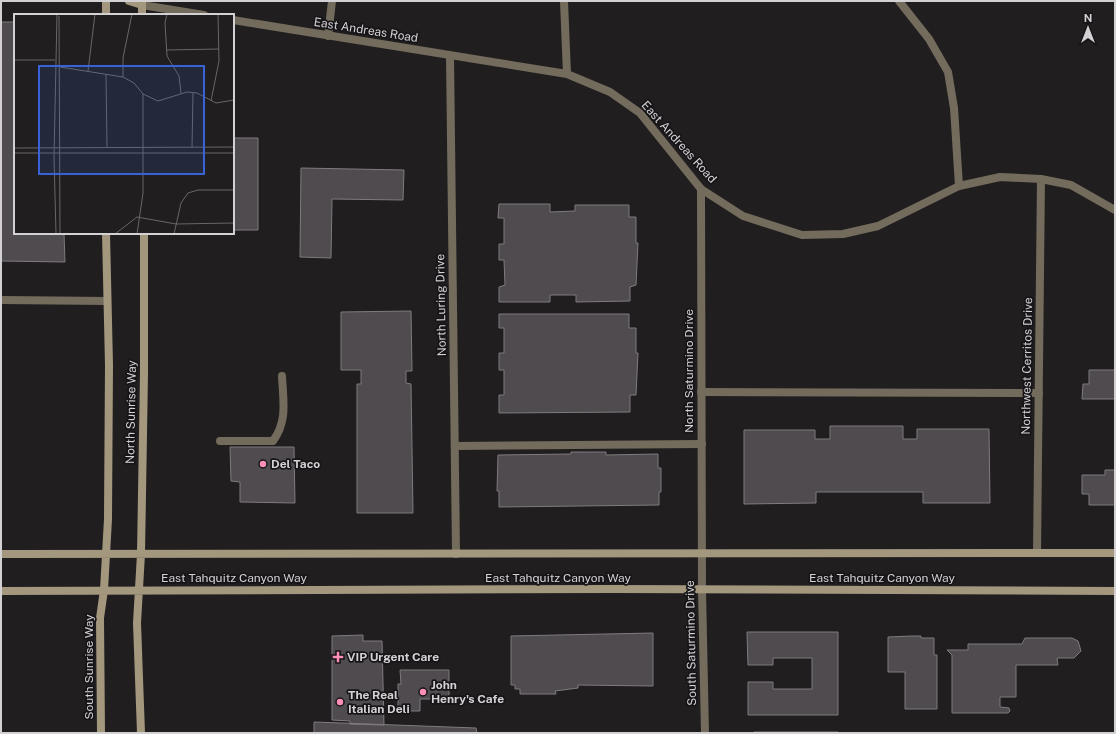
<svg xmlns="http://www.w3.org/2000/svg" width="1116" height="734" font-family="'Public Sans',sans-serif">
  <style>
    .building { fill: #4f4b4e; stroke: #7f7b7e }
    .lines { fill: none; stroke-linecap: round; stroke-linejoin: round }
    .lane { stroke: #736b5c; stroke-width: 8 }
    .street { stroke: #736b5c; stroke-width: 8 }
    .secondary { stroke: #a3977e; stroke-width: 8 }
    .poi-dot { fill: #ff8eb9; stroke: #171517; stroke-width: 1.5 }
    .labels { text-anchor: middle; stroke-width: 3.5; stroke-linejoin: round; paint-order: stroke }
    .street-label { font-size: 12px; fill: #d3d1d3; stroke: #171517 }
    .poi-label { font-size: 12px; font-weight: bold; fill: #d3d1d3; stroke: #171517; text-anchor: start }
    .inset-road { fill: none; stroke: #686668; stroke-width: 1 }
    .view { fill: #3862d7; fill-opacity: 0.15; stroke: #3862d7; stroke-width: 2 }
    .inset-edge { fill: none; stroke: #d3d1d3; stroke-width: 2 }
  </style>
  <rect width="100%" height="100%" fill="#211e20"/>
  <!-- building -->
  <path class="building" d="M1 22H15V233H64L65 262 1 261Z
    M233 138H258V230H233Z
    M301 168 404 170 403 200 332 199 331 258 300 257Z
    M499 204H550V212L575 211V205H629V217H636V243H638L636 285 630 287V301L576 302V295H550V302H499V287L505 285 504 260H499V244H504V218H498Z
    M411 311 412 371H406V383L411 384 413 513H357V384H361V370H341V312Z
    M499 314H629V328H636V353H638L636 395H630V412L499 413V395H504V370H499V353H504V328H499Z
    M1089 370H1115V399H1082L1083 384H1089Z
    M830 426H903V439H917V429H989L990 503H923V492H816V503L744 504V430H815V439H830Z
    M230 447H294L295 503 240 502V482L231 481Z
    M571 452H606V455L658 454V468H661V492H659V505L499 507V491H497L498 455 571 454Z
    M1105 470H1115V505H1089V494H1082V475H1105Z
    M747 632H838V715H748V682H773V689H812V658H773V665H748Z
    M653 633V686L578 685V688L555 691 556 694H520V689H515V685H511V636Z
    M363 635V641H382L384 725 350 724V721L332 720V636Z
    M911 636H921V638H934V655H937V709H905V672H888V637Z
    M1025 638H1072L1078 641 1081 651 1074 658H1057L1058 665H1016V697H1000V707L1009 708 1010 711 1008 713H952V655L947 650H968V644H1022Z
    M400 670H449V699H420V711H398V684H401Z
    M314 722 476 728 477 733H314Z
    M754 732H838V733H754Z"/>
  <g class="lines">
    <!-- lane -->
    <path class="lane" d="M1 300 107 301
      M701 392 1039 393
      M220 441H273C288 421 283 400 282 376
      M455 446 702 444"/>
    <!-- street -->
    <path class="street" d="M564 1 567 74
      M899 1 929 39 948 72 954 108 959 186
      M142 5 204 15
      M233 20 567 74 610 92 640 113 701 189 743 216 802 235 843 234 878 226 959 186 1000 177 1041 179 1071 185 1115 210
      M328 36 332 1
      M450 56 456 554
      M701 189 702 590 705 733
      M1037 553 1041 179"/>
    <!-- secondary -->
    <path class="secondary" d="M129 1 142 5
      M142 1V15
      M106 15V1
      M1 554 1115 553
      M1 591 612 589 1115 591
      M101 733 100 618 104 590 108 519 109 365 106 233
      M141 733 137 623 141 554 144 374V233"/>
  </g>
  <!-- markers -->
  <g class="poi-dot">
    <circle cx="263" cy="464" r="4"/>
    <path d="M336 651h4v4h4v4h-4v4h-4v-4h-4v-4h4z"/>
    <circle cx="423" cy="692" r="4"/>
    <circle cx="340" cy="702" r="4"/>
  </g>
  <g class="labels">
    <!-- street labels -->
    <g class="street-label">
      <text transform="translate(366 30) rotate(9)" y="4">East Andreas Road</text>
      <text transform="translate(679 142) rotate(48)" y="4">East Andreas Road</text>
      <text transform="translate(441 305) rotate(-91)" y="4">North Luring Drive</text>
      <text transform="translate(1027 366) rotate(-89)" y="4">Northwest Cerritos Drive</text>
      <text transform="translate(689 371) rotate(-90)" y="4">North Saturmino Drive</text>
      <text transform="translate(131 412) rotate(-89)" y="4">North Sunrise Way</text>
      <text x="234" y="582">East Tahquitz Canyon Way</text>
      <text x="558" y="582">East Tahquitz Canyon Way</text>
      <text x="882" y="582">East Tahquitz Canyon Way</text>
      <text transform="translate(691 643) rotate(-91)" y="4">South Saturmino Drive</text>
      <text transform="translate(89 667) rotate(-90)" y="4">South Sunrise Way</text>
    </g>
    <!-- poi labels -->
    <g class="poi-label">
      <text x="271" y="468">Del Taco</text>
      <text x="347" y="661">VIP Urgent Care</text>
      <text x="431" y="689">John<tspan x="431" dy="14">Henry's Cafe</tspan></text>
      <text x="348" y="699">The Real<tspan x="348" dy="14">Italian Deli</tspan></text>
    </g>
  </g>
  <!-- overview -->
  <g transform="translate(14 14)">
    <rect width="220" height="220" fill="#211e20"/>
    <path class="inset-road" d="M153 0 151 9 153 42 165 62 167 79M45 2 46 220M152 36 205 35M0 46H41M46 53 109 63 120 69 129 80 144 87 173 78 183 79 202 89 220 86M74 57 81 0M92 60 93 134M109 63V44L118 0M197 87 205 47 204 0M0 134 220 133M178 134 179 78M0 139H220M42 220 40 143 43 0M101 220 123 203 162 210 220 209M123 220 129 179V80M160 220 167 189 174 179 184 176H220"/>
    <path class="view" d="M25 52H190V160H25Z"/>
    <rect width="220" height="220" class="inset-edge"/>
  </g>
  <!-- border -->
  <rect width="1116" height="734" fill="none" stroke="#d3d1d3" stroke-width="4"/>
  <!-- north arrow -->
  <g transform="translate(1088 28)" stroke="#171517" stroke-width="3" paint-order="stroke">
  <path d="M0-3L7 15L0 10L-7 15Z" fill="#d3d1d3"/>
  <text y="-6" font-size="11" font-weight="bold" text-anchor="middle" fill="#d3d1d3">N</text>
  </g>
</svg>
